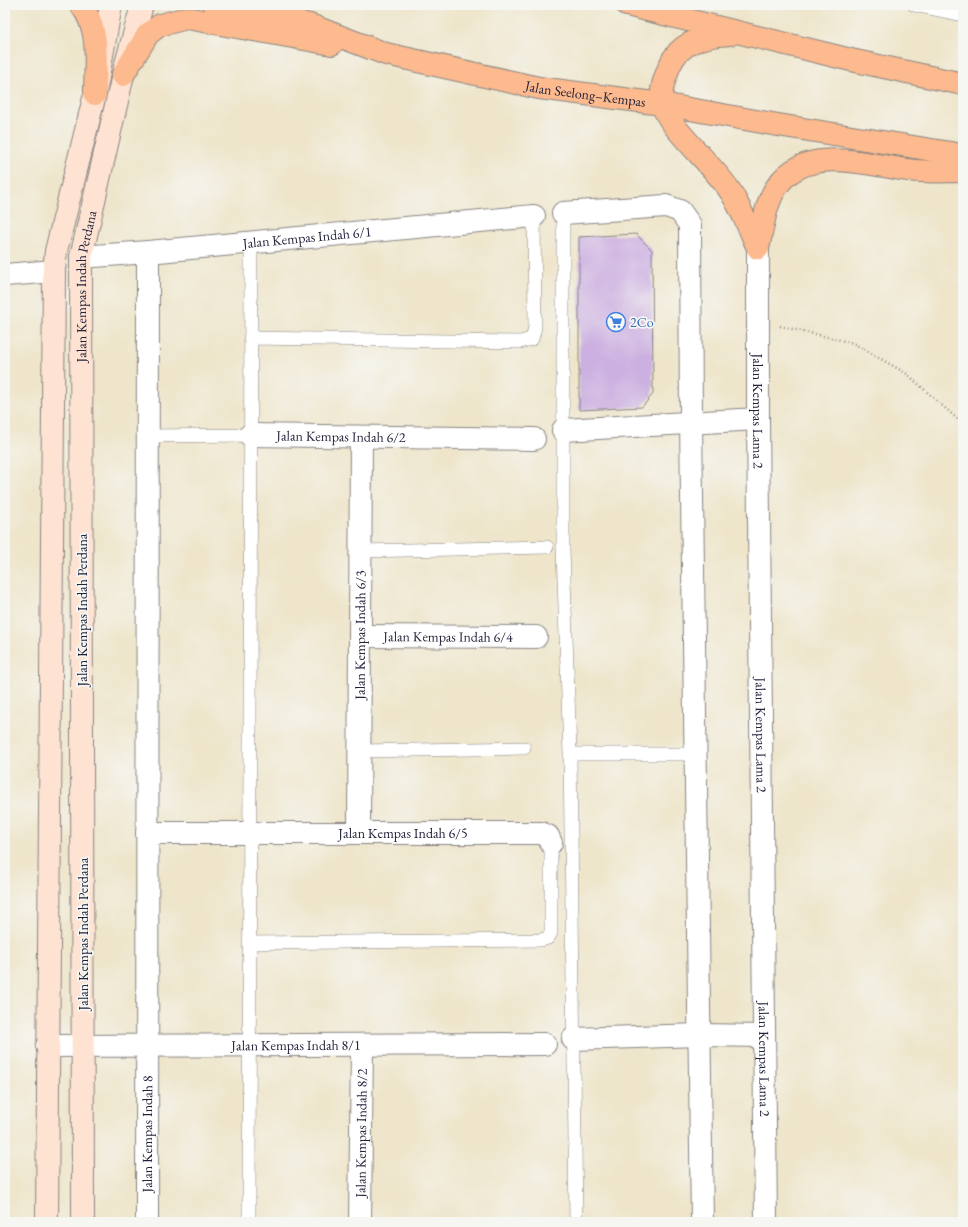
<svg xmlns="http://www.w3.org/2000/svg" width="968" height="1227" font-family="'EB Garamond',serif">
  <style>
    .building { fill: #ccb0e1 }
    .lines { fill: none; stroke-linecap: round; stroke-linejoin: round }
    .lane-casing { stroke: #888482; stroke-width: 14 }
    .street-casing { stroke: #888482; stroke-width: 24 }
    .secondary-casing { stroke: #888482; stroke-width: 24 }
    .primary-casing { stroke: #888482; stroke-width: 24 }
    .path { stroke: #888482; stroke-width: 2.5; stroke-dasharray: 1 3; stroke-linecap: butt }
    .lane { stroke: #fff; stroke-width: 13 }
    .street { stroke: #fff; stroke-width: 22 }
    .secondary { stroke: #fee3d2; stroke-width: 22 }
    .primary { stroke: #fcba8e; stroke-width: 22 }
    .labels { text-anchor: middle; stroke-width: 3.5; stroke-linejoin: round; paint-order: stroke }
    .street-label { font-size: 14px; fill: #22223b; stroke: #f6f6f2 }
    .shop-label { font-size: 14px; fill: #366cbe; stroke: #f6f6f2; text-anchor: start }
  </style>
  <rect width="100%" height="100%" fill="#f6f6f2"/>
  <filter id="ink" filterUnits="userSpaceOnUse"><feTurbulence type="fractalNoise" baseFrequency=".025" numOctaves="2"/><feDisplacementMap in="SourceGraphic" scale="8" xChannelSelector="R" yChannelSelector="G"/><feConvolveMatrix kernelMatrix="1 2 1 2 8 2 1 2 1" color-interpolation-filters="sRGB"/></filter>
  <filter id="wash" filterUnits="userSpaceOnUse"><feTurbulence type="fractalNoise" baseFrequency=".012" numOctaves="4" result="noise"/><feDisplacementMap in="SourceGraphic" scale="16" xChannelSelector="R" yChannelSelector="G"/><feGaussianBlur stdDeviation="0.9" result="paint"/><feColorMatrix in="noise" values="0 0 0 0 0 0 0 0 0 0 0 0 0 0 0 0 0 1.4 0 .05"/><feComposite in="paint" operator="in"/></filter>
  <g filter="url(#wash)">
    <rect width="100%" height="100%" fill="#eee5ca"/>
    <g id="blocks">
      <!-- building -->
      <path class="building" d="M636 234 652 250 653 394 642 407 579 410V237Z"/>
    </g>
  </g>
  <g filter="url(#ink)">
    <use href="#blocks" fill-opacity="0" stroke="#888482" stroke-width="1"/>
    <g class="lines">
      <!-- lane casing -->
      <g class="lane-casing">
        <path id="lane" d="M914 5 963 15
          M563 213V549L570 754 576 1222
          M250 338 520 342 532 339 535 327 534 216
          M148 436 250 435
          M361 551 547 547
          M360 751 524 748
          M570 754H696
          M249 943 541 940 548 938 551 933V843
          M249 1222 251 243"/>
      </g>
      <!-- street casing -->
      <g class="street-casing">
        <g id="street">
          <path d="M563 213 666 206 680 211 690 225 691 423 702 1222"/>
          <path id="s1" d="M758 248V419L766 1222"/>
          <path id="s2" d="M81 257 148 252 534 216"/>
          <path d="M5 275 54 271"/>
          <path d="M563 430 758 419"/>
          <path id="s3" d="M250 435 534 439"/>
          <path id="s4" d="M360 636 536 637"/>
          <path id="s5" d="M359 832 361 437"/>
          <path id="s6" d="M147 833H541L548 836 551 843"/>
          <path d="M573 1039 700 1035 764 1036"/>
          <path id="s7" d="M47 1046 545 1044"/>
          <path id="s8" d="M147 1222 148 252"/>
          <path id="s9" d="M360 1222 362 1045"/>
        </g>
      </g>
      <!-- secondary casing -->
      <g class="secondary-casing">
        <g id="secondary">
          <path d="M47 1222 54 271 56 251 95 94 111 5"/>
          <path id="s10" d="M83 1222 81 257 123 75 142 5"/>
        </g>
      </g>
      <!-- primary casing -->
      <g class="primary-casing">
        <g id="primary">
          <path d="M81 5C101 30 95 64 95 94"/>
          <path id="s11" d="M214 5 310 25 386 54 539 88 662 104 778 125 963 155"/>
          <path d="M627 5 851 60 963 84"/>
          <path d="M731 34C707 35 680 41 670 65 665 77 660 89 662 103 666 126 718 169 732 194 742 211 750 230 758 248"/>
          <path d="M123 75 148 34 160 25 187 18 332 44"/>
          <path d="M758 248C763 228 765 202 778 185 807 144 868 165 908 170 926 173 945 171 963 171"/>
        </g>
      </g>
      <!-- path -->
      <path class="path" d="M780 326 853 343 907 374 963 424"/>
      <!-- lane -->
      <use href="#lane" class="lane"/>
      <!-- street -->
      <use href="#street" class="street"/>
      <!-- secondary -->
      <use href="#secondary" class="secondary"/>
      <!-- primary -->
      <use href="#primary" class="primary"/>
    </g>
  </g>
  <!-- icons -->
  <defs>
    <g id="supermarket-ring" transform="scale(1)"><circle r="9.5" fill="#f6f6f2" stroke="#3f7fe0" stroke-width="1.5"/><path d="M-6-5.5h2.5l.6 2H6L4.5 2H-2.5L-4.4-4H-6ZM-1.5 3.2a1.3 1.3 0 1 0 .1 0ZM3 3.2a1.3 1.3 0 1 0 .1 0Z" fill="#3f7fe0"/></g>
  </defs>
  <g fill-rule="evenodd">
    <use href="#supermarket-ring" x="616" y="322"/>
  </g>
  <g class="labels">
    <!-- street labels -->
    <g class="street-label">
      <text dy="5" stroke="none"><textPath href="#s11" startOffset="383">Jalan Seelong–Kempas</textPath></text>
      <text dy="5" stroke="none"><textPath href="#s2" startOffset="227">Jalan Kempas Indah 6/1</textPath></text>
      <text dy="5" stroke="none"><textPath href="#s10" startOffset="936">Jalan Kempas Indah Perdana</textPath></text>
      <text dy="5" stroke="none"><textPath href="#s1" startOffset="163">Jalan Kempas Lama 2</textPath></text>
      <text dy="5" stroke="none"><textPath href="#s3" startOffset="91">Jalan Kempas Indah 6/2</textPath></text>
      <text transform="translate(82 610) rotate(-90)" y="5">Jalan Kempas Indah Perdana</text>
      <text dy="5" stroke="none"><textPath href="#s5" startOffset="197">Jalan Kempas Indah 6/3</textPath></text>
      <text dy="5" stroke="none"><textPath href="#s4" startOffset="88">Jalan Kempas Indah 6/4</textPath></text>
      <text dy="5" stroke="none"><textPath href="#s1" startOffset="487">Jalan Kempas Lama 2</textPath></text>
      <text dy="5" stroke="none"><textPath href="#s6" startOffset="256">Jalan Kempas Indah 6/5</textPath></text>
      <text transform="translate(83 934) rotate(-90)" y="5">Jalan Kempas Indah Perdana</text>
      <text dy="5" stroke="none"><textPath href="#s7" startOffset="249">Jalan Kempas Indah 8/1</textPath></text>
      <text dy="5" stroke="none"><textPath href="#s1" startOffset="811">Jalan Kempas Lama 2</textPath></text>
      <text dy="5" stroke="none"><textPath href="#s9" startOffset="89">Jalan Kempas Indah 8/2</textPath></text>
      <text dy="5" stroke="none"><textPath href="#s8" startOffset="88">Jalan Kempas Indah 8</textPath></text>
    </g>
    <!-- shop labels -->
    <g class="shop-label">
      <text x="630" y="327">2Co</text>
    </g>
  </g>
  <!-- margin -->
  <rect width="968" height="1227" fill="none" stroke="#f6f6f2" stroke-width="20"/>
</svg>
